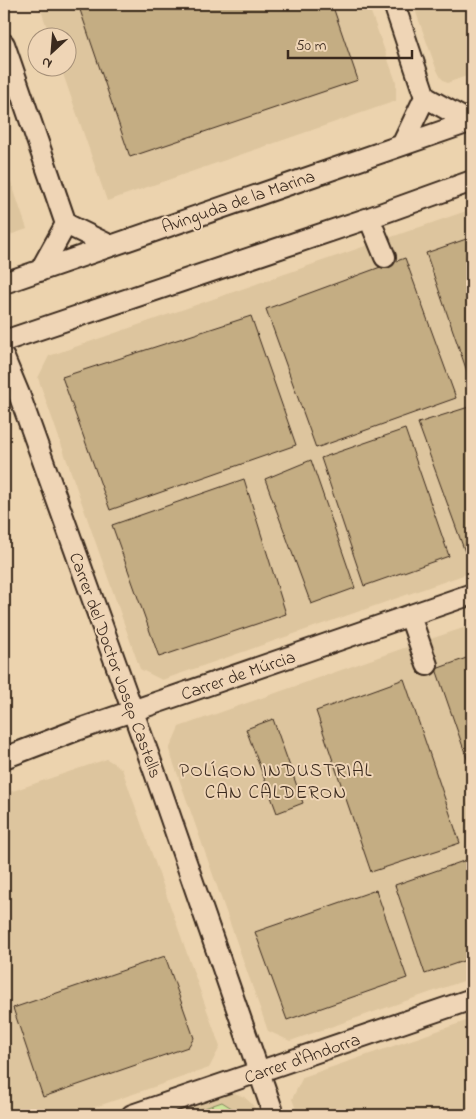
<svg xmlns="http://www.w3.org/2000/svg" width="476" height="1119" font-family="'Indie Flower',sans-serif">
  <style>
    .built { fill: #ddc59e }
    .green { fill: #cce49a; stroke: #84875c }
    .building { fill: #c4ad83; stroke: #3b2a1e }
    .lines { fill: none; stroke-linecap: round; stroke-linejoin: round }
    .minor-casing { stroke: #3b2a1e; stroke-width: 24 }
    .minor { stroke: #efd5b6; stroke-width: 20 }
    .labels { text-anchor: middle; stroke-width: 4; stroke-linejoin: round; paint-order: stroke }
    .street-label { font-size: 18px; fill: #3b2a1e; stroke: #efd5b6 }
    .neighbourhood-label { font-size: 19px; letter-spacing: 1px; fill: #3b2a1e; stroke: #efd5b6 }
  </style>
  <rect width="100%" height="100%" fill="#ecd3ae"/>
  <filter id="ink" filterUnits="userSpaceOnUse"><feTurbulence type="fractalNoise" baseFrequency=".02" numOctaves="2"/><feDisplacementMap in="SourceGraphic" scale="10" xChannelSelector="R" yChannelSelector="G"/><feConvolveMatrix kernelMatrix="1 2 1 2 8 2 1 2 1" color-interpolation-filters="sRGB"/></filter>
  <g filter="url(#ink)">
    <!-- built -->
    <path class="built" d="M39 4H368L396 82V101L107 201 61 68H68V38L50 37Z
      M413 4H472V74L447 83 441 78 436 68Z
      M4 161 27 229 4 237Z
      M472 209V572L162 680 140 669 38 378 49 356Z
      M472 625V978L290 1041 268 1031 169 750 179 727 404 648Z
      M107 759 122 769 220 1047 209 1068 72 1115H4V794Z
      M472 1019V1115H298L292 1099 303 1077Z
      M225 1089 244 1097 251 1103 260 1115H172L197 1106 199 1097Z"/>
    <!-- green -->
    <path class="green" d="M222 1102 243 1115H184Z"/>
    <!-- building -->
    <path class="building" d="M78 4H332L358 80 130 157Z
      M472 237V380H470L426 253Z
      M405 258 456 398 316 448 266 309Z
      M251 316 296 445 110 510 62 377Z
      M472 406V550L465 552 418 423Z
      M405 429 449 556 364 586 321 458Z
      M311 460 355 588 311 604 265 479Z
      M244 479 286 614 159 657 112 525Z
      M472 656V773L436 669Z
      M404 679 460 843 371 872 316 711Z
      M273 719 303 803 277 813 246 729Z
      M472 858V958L425 974 395 885Z
      M376 890 407 978 287 1020 255 932Z
      M165 956 194 1038 188 1047 43 1097 13 1008Z"/>
    <g class="lines">
      <!-- minor casing -->
      <g class="minor-casing">
        <path id="minor" d="M394 4 425 97 470 122
          M4 44 66 224 111 246
          M402 145 425 97
          M369 218 385 257
          M40 271 66 224
          M4 283 472 121
          M4 341 369 218 472 181
          M4 358 19 394 155 773 274 1115
          M410 616 427 665
          M4 758 77 730 472 594
          M132 1115 472 999"/>
      </g>
      <!-- minor -->
      <use href="#minor" class="minor"/>
    </g>
  </g>
  <g class="labels">
    <!-- street labels -->
    <g class="street-label">
      <text transform="translate(238 201) rotate(-19)" y="6">Avinguda de la Marina</text>
      <text transform="translate(116 665) rotate(70)" y="6">Carrer del Doctor Josep Castells</text>
      <text transform="translate(238 675) rotate(-19)" y="6">Carrer de Múrcia</text>
      <text transform="translate(302 1058) rotate(-19)" y="6">Carrer d'Andorra</text>
    </g>
    <!-- neighbourhood labels -->
    <g class="neighbourhood-label">
      <text x="276" y="776">POLÍGON INDUSTRIAL<tspan x="276" dy="22">CAN CALDERON</tspan></text>
    </g>
  </g>
  <!-- margin -->
  <rect width="476" height="1119" fill="none" stroke="#efd5b6" stroke-width="20"/>
  <rect x="10" y="10" width="456" height="1099" fill="none" stroke="#3b2a1e" stroke-width="2" filter="url(#ink)"/>
  <!-- north arrow -->
  <g transform="translate(52 52) rotate(206)"><circle r="24" fill="#efd5b6" stroke="#a79179"/>
  <path d="M0-4L9 19L0 12L-9 19Z" fill="#3b2a1e"/>
  <text y="-8" font-size="14" font-weight="bold" text-anchor="middle" fill="#3b2a1e">N</text>
  </g>
  <!-- scale -->
  <path d="M288 50v8h124v-8" fill="none" stroke="#3b2a1e" stroke-width="2.5"/>
  <text x="296" y="50" font-size="15" fill="#3b2a1e" stroke="#efd5b6" stroke-width="4" paint-order="stroke">50 m</text>
</svg>
